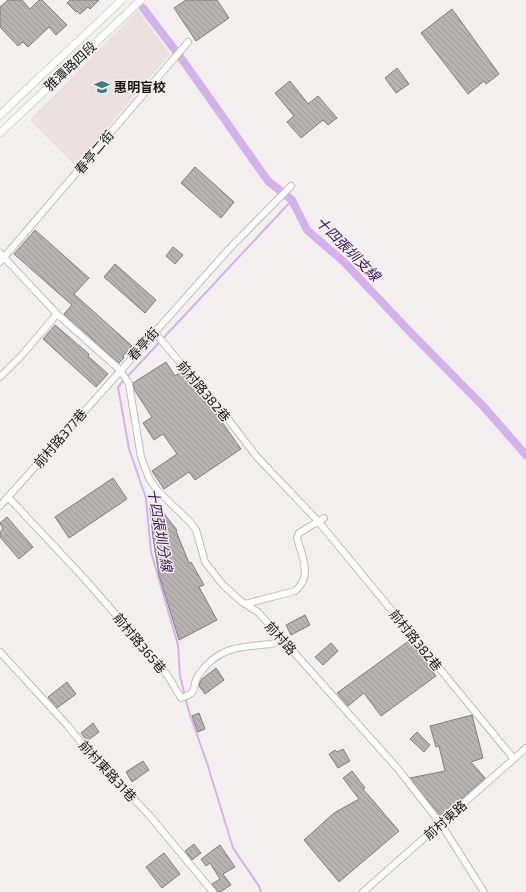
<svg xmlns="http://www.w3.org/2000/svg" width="526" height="892" font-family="'Exo 2','Noto Sans TC',sans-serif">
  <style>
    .built { fill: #ecdfdf }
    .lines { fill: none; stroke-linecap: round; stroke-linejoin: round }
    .stream { stroke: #d3b1ec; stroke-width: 2 }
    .canal { stroke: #d3b1ec; stroke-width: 8 }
    .building { fill: url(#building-back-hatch); stroke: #827f7e }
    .minor-casing { stroke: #c0bcbc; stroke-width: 8 }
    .tertiary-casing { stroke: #c0bcbc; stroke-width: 8 }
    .minor { stroke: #fff; stroke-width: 6 }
    .tertiary { stroke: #fff; stroke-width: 7 }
    .labels { text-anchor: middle; stroke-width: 3; stroke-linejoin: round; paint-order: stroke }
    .street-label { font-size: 13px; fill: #161414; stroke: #f3efef }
    .poi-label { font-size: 13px; font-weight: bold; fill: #161414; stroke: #f3efef; text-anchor: start }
    .water-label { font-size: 14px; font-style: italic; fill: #3c1054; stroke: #f3efef }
  </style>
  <defs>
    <pattern id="building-back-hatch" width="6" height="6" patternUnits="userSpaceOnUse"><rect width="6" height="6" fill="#b6b3b1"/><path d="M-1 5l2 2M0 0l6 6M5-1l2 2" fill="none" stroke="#9c9997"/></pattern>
  </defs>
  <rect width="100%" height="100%" fill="#f3efef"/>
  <!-- built -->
  <path class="built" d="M138 10 170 54 75 165 30 120Z"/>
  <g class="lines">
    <!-- stream -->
    <path class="stream" d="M127 377 292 200
      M124 380 118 387 129 449 146 498 151 552 178 645 180 676 189 712 207 763 233 848 259 886 261 892"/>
    <!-- canal -->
    <path class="canal" d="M143 8 184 62 268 181 292 200 307 230 344 262 411 333 483 406 526 455"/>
  </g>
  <!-- building -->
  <path class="building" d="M8 0H22L30 9 39 0H42L67 25 56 35 49 27 28 47 23 42 18 46 0 27V7Z
    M70 0H99L90 9 88 7 80 14 77 11 76 12 67 3Z
    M186 0H217L229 18 196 41 174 8Z
    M452 9 499 74 486 84 484 81 468 94 421 33Z
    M397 68 409 84 396 93 385 78Z
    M290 81 308 104 318 96 337 118 328 125 323 120 301 138 287 122 294 116 275 93Z
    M195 167 234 202 221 218 181 183Z
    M35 230 89 278 74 294 132 346 123 356 124 358 119 363 64 314 72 305 14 254Z
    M173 247 183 255 175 264 166 256Z
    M115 264 156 300 145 313 104 277Z
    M55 325 89 354 88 356 108 374 96 387 43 339Z
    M166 362 175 376 182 372 194 388 195 387 215 412 241 449 195 480 189 472 164 489 152 471 177 454 163 434 154 440 143 423 152 417 135 391 133 383Z
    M113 478 127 499 69 538 55 517Z
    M158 506 177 530 176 531 189 563 191 562 204 585 199 587 217 620 179 640 159 575 153 538 150 507Z
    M7 517 33 547 19 559 0 537V532L3 529 0 523Z
    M305 615 310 625 291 635 286 625Z
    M410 640 436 676 381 716 364 693 348 706 337 693Z
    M331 643 338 651 323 665 315 657Z
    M216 668 224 680 205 694 199 686 200 682 202 679Z
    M67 682 76 694 57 708 48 697Z
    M199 713 205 729 198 732 192 716Z
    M472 715 483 758 471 762 485 778 441 817 410 778 445 771 439 746 436 747 430 726Z
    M93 723 99 732 87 741 81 733Z
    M417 732 430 745 424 752 410 739Z
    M343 749 350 761 338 768 329 754 335 750 337 752Z
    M143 761 149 770 132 782 126 772Z
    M352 771 365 788 363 789 399 831 339 882 304 840 334 813 359 799 343 778Z
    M194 844 201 853 192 860 185 851Z
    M220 845 235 867 223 874 231 885 220 892H217L212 884 220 879 210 863 206 866 201 859Z
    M164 853 180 874 162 888 146 867Z"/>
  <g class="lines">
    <!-- minor casing -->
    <g class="minor-casing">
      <path id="minor" d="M0 253 57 314 120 370 129 384 141 457 149 478 157 490 191 523 196 530 205 562 223 585 242 602 258 612 398 769 441 824 484 892
        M0 262 188 42
        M154 332 209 396 216 407 221 410 257 457 318 521 514 759
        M0 377 22 355 57 314
        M8 497 83 577 138 640 168 676 181 698C201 691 190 688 198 676 218 646 240 647 272 644L278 641 280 637
        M0 506 229 249 291 186
        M245 604 295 591C313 577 302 556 297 538L299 533 324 518
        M0 652 67 725 89 752 149 815 213 892
        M363 892 526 748"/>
    </g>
    <!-- tertiary casing -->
    <g class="tertiary-casing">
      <path id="tertiary" d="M0 115 27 89 122 0
        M0 133 141 0"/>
    </g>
    <!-- minor -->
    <use href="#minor" class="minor"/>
    <!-- tertiary -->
    <use href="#tertiary" class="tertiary"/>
  </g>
  <!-- icons -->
  <defs>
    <g id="school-bare" transform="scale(1.2)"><path d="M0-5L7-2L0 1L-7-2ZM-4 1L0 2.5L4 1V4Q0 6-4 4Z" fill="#3b827a" stroke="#f3efef" stroke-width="2.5" paint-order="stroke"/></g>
  </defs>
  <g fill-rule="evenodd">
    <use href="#school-bare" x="102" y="87"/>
  </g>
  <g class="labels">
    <!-- street labels -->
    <g class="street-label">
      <text transform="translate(70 66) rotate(-43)" y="5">雅潭路四段</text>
      <text transform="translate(94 152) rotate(-50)" y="5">春亭二街</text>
      <text transform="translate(143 344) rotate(-48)" y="5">春亭街</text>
      <text transform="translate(204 391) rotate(50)" y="5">前村路382巷</text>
      <text transform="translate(60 438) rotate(-49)" y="5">前村路377巷</text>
      <text transform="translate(281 638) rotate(48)" y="5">前村路</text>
      <text transform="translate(416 640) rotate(51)" y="5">前村路382巷</text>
      <text transform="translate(140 643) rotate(50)" y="5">前村路365巷</text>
      <text transform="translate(108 771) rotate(47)" y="5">前村東路31巷</text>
      <text transform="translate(445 820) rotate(-41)" y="5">前村東路</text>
    </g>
    <!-- poi labels -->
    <g class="poi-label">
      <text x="114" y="92">惠明盲校</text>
    </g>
    <!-- water labels -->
    <g class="water-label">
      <text transform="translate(348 249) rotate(45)" y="5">十四張圳支線</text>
      <text transform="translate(160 530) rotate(80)" y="5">十四張圳分線</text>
    </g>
  </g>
</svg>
